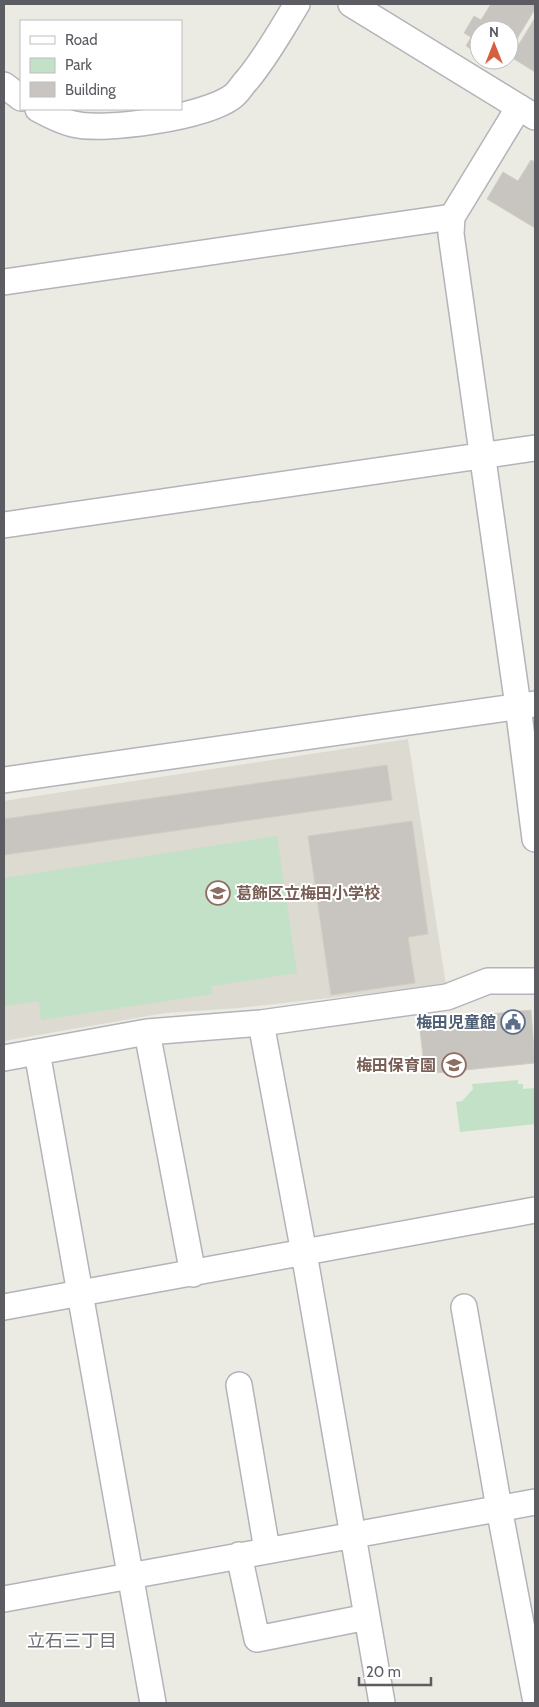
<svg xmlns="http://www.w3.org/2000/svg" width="539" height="1707" font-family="Cabin,'Noto Sans JP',sans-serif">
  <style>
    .education { fill: #dcdad1 }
    .green { fill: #c2e1c6 }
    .building { fill: #c8c5c0; stroke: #d0cec2 }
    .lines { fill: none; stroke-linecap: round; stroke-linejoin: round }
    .minor-casing { stroke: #b3b4b9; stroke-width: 28 }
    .minor { stroke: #fff; stroke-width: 25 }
    .labels { text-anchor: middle; stroke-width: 4; stroke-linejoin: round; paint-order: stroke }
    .education-label { font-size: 16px; font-weight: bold; fill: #785e54; stroke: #fff; text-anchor: start }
    .service-label { font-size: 16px; font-weight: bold; fill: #4e5e75; stroke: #fff; text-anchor: end }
    .neighbourhood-label { font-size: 18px; fill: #6c6f74; stroke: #fff }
  </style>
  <rect width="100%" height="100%" fill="#ecebe3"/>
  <!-- education -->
  <path class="education" d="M408 739 446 985 239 1008 165 1013 4 1041V801Z"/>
  <!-- green -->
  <path class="green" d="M277 836 297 973 211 986 212 994 41 1020 39 1001 4 1006V878Z
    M518 1080V1084H523V1089L535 1088V1124L460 1132 456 1102 462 1101 473 1089 472 1084Z"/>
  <!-- building -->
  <path class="building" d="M491 4H535V9L509 52V30H479V54L466 46 471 37 464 33 474 16 481 20Z
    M535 18V72L511 57Z
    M489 60H504L500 67Z
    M531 160 535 162V228L487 199 503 172 518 181Z
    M387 765 392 800 4 855V819Z
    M412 821 428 934 408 937 415 983 331 995 308 836Z
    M531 1010 535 1063 425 1074 419 1021Z"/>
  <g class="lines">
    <!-- minor casing -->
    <g class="minor-casing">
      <path id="minor" d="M351 4 535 117
        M4 85 21 98
        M519 107 452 217 451 234 518 706 535 839
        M38 109C49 115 60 121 73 124 106 132 204 117 232 97 238 93 242 85 247 80 267 56 281 30 297 4
        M4 282 452 217
        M4 525 535 448
        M4 780 535 704
        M261 1023 304 1253 382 1703
        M147 1032 193 1274
        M37 1052 153 1703
        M4 1058 147 1032 261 1023 447 997 488 981H535
        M4 1307 535 1210
        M464 1307 499 1508 535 1697
        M239 1385 267 1550
        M239 1555 257 1639 367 1617
        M4 1599 535 1502"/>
    </g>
    <!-- minor -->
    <use href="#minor" class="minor"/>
  </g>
  <!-- icons -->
  <defs>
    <g id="school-ring" transform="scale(1.25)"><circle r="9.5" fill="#fff" stroke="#8d6e63" stroke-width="1.5"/><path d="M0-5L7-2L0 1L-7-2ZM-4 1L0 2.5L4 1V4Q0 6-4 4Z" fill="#8d6e63"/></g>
    <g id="civic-ring" transform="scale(1.25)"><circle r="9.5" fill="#fff" stroke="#5c6f8a" stroke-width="1.5"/><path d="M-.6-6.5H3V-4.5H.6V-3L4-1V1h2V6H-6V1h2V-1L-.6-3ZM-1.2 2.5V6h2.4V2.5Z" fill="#5c6f8a"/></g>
  </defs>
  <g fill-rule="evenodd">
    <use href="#school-ring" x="218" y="893"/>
    <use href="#civic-ring" x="513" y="1022"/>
    <use href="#school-ring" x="454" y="1065"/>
  </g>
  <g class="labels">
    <!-- education labels -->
    <g class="education-label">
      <text x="236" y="899">葛飾区立梅田小学校</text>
      <text x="436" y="1071" text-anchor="end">梅田保育園</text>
    </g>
    <!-- service labels -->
    <g class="service-label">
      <text x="496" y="1028">梅田児童館</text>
    </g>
    <!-- neighbourhood labels -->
    <g class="neighbourhood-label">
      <text x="72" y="1647">立石三丁目</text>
    </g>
  </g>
  <!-- border -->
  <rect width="539" height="1707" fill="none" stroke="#5b5d62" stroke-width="10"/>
  <!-- legend -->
  <rect x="20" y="20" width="162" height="90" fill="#ffffff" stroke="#bdbec0"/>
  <rect x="30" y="36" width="25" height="8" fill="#ffffff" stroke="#bdbec0"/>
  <text x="65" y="45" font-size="15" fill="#5b5d62">Road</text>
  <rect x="30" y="58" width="25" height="15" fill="#c2e1c6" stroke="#bdbec0"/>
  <text x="65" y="70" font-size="15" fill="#5b5d62">Park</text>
  <rect x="30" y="82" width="25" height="15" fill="#c8c5c0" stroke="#bdbec0"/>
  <text x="65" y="95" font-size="15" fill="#5b5d62">Building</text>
  <!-- north arrow -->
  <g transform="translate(494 45)"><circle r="24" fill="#ffffff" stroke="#bdbec0"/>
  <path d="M0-4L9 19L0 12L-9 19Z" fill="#d65f3f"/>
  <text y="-8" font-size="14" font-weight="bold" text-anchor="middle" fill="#5b5d62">N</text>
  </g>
  <!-- scale -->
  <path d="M359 1677v8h72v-8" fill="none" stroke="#5b5d62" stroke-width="2.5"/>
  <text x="366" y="1677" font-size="15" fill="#5b5d62" stroke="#ffffff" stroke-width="4" paint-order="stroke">20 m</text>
</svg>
